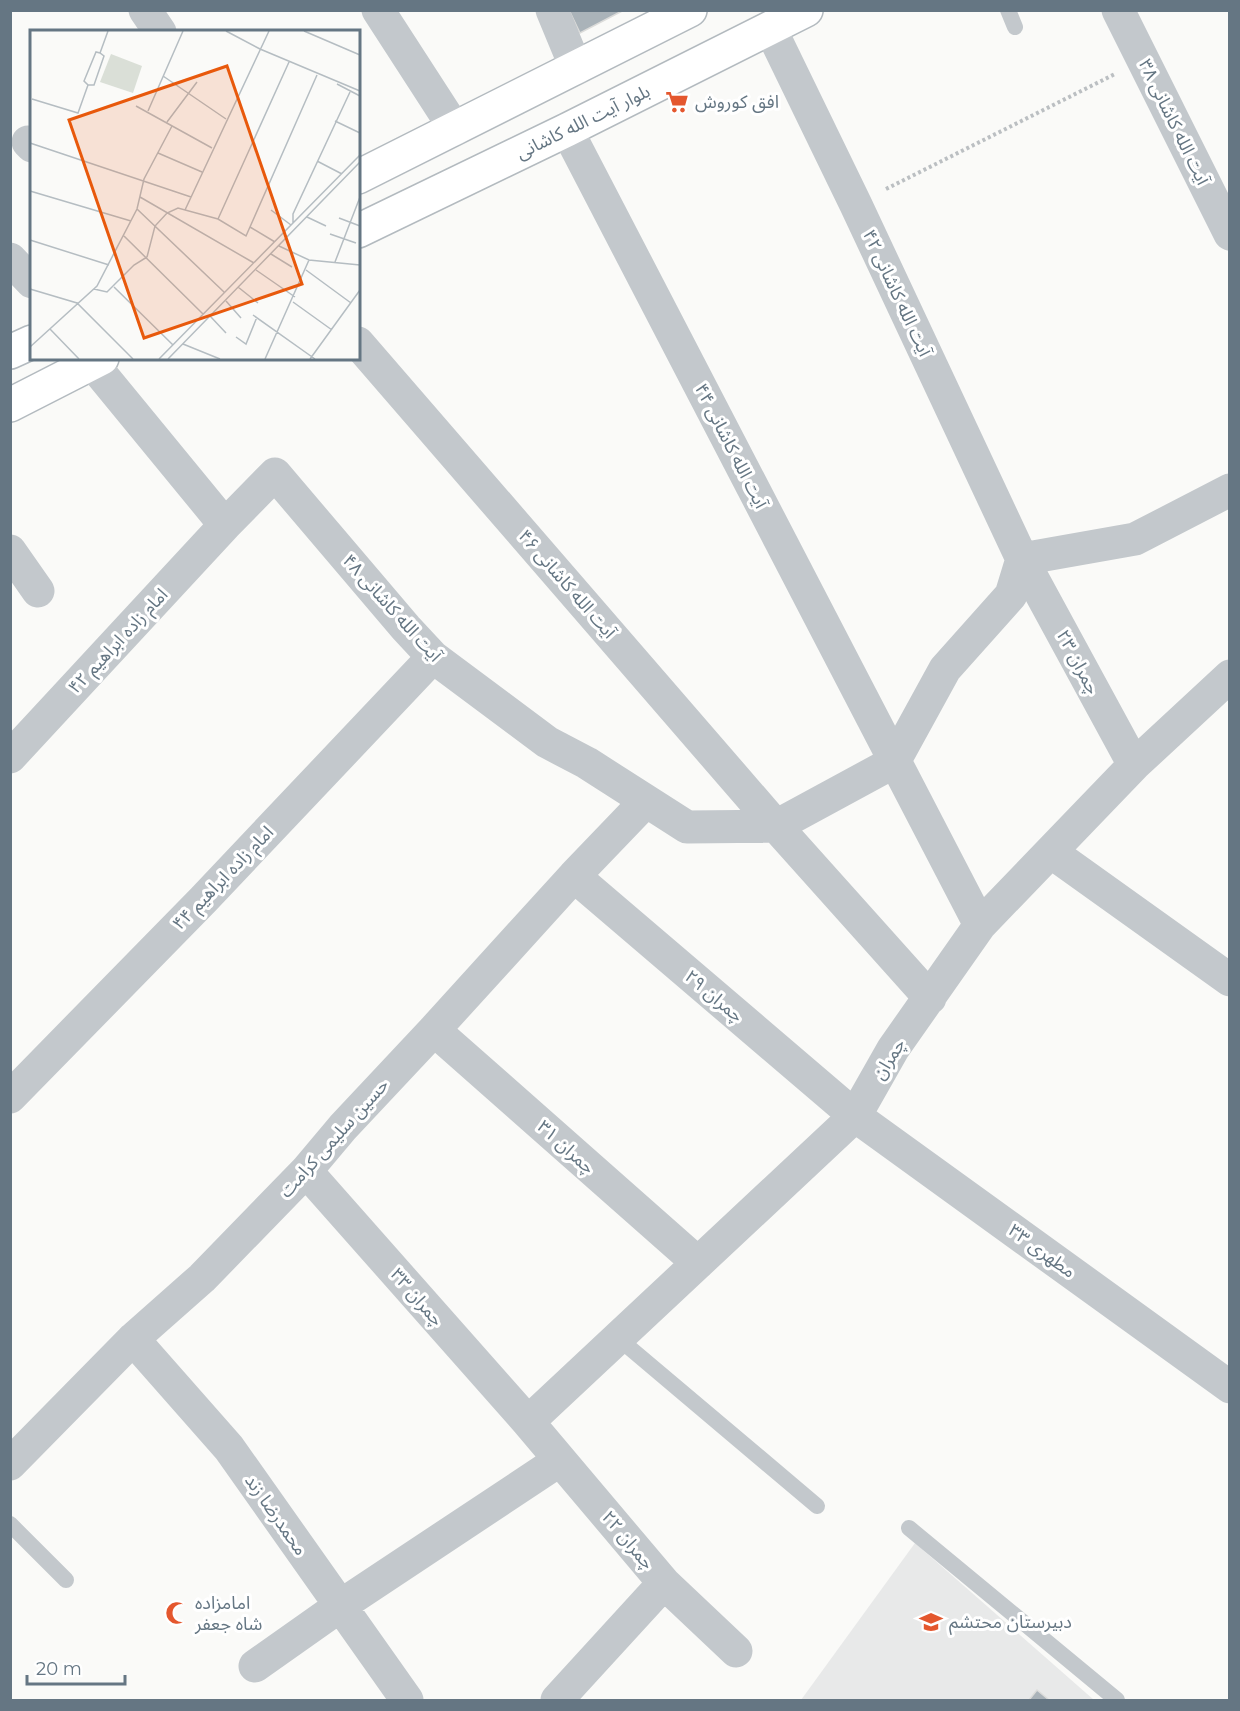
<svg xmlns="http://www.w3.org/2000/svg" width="1240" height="1711" font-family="Montserrat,'Noto Sans Arabic',sans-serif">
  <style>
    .built { fill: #e8e9e9 }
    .building { fill: #aab3b9; stroke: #dcdcda; stroke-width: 1.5 }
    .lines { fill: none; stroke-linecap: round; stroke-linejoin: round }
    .secondary-casing { stroke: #b3babf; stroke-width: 36 }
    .path { stroke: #bbbfc2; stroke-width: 4; stroke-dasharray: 3 3; stroke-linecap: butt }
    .service { stroke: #c3c8cc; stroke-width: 16 }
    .minor { stroke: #c3c8cc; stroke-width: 33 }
    .secondary { stroke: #fff; stroke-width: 33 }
    .labels { text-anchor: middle; stroke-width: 6; stroke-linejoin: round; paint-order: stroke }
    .poi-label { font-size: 18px; fill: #657683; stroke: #fff; text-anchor: start }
    .street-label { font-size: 18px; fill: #657683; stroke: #fff }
    .inset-road { fill: none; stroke: #b5bdc2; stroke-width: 1.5 }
    .view { fill: #e8590c; fill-opacity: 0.15; stroke: #e8590c; stroke-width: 3 }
    .inset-edge { fill: none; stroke: #657683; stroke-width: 3 }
  </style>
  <rect width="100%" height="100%" fill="#fafaf8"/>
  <!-- built -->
  <path class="built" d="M915 1543 1094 1700H801Z"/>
  <!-- building -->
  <path class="building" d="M569 10H624L580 33Z
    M1037 1690 1049 1700H1029Z"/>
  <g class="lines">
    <!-- secondary casing -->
    <g class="secondary-casing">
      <path id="secondary" d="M358 177 690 10
        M358 231 567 130 806 10
        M10 352 32 342
        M10 405 102 358"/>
    </g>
    <!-- path -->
    <path class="path" d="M886 189 1115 74"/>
    <!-- service -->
    <path class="service" d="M1008 10 1015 27
      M618 1338 817 1506
      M10 1524 66 1580
      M909 1528 1117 1700"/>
    <!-- minor -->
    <path class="minor" d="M145 10 160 32
      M378 10 455 129
      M552 10 576 68
      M1118 10 1230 234
      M770 28 856 205 1022 559 1134 765
      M567 130 980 925
      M28 142 32 146
      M10 259 32 282
      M358 343 776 826 930 998
      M92 363 225 525
      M10 551 38 591
      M1022 559 1135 539 1230 490
      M10 757 225 525 275 474 406 628 433 657 547 742 587 763 687 827 776 826 894 762 945 669 1011 595 1022 559
      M1051 852 1230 980
      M574 876 855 1116 1230 1387
      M434 1030 698 1263
      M10 1097 203 900 433 657
      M306 1171 528 1422 664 1583 736 1651
      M133 1339 229 1448 407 1700
      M528 1422 855 1116 893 1049 980 925 1134 765 1230 676
      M10 1464 133 1339 202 1278 306 1171 343 1127 434 1030 574 876 646 801
      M255 1666 340 1606 560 1460
      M557 1700 664 1583"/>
    <!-- secondary -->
    <use href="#secondary" class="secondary"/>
  </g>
  <!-- icons -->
  <defs>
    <g id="supermarket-bare" transform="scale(1.8)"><path d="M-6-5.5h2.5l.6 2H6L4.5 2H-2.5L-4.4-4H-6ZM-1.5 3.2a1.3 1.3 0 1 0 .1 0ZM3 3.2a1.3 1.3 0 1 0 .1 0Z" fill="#e4572e" stroke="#fff" stroke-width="2.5" paint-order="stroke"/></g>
    <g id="mosque-bare" transform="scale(1.8)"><path d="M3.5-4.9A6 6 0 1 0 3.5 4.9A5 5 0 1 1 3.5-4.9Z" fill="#e4572e" stroke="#fff" stroke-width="2.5" paint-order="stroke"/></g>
    <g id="school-bare" transform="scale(1.8)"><path d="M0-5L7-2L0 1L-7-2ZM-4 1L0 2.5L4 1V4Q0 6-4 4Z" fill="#e4572e" stroke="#fff" stroke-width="2.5" paint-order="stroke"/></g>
  </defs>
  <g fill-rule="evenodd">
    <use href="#supermarket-bare" x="677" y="102"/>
    <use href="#mosque-bare" x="177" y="1613"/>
    <use href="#school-bare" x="931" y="1622"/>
  </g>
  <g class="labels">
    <!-- poi labels -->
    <g class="poi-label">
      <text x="695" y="108">افق کوروش</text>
      <text x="195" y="1609">امامزاده<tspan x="195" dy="21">شاه جعفر</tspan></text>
      <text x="949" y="1628">دبیرستان محتشم</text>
    </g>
    <!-- street labels -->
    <g class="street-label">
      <text transform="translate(583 122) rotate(-26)" y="6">بلوار آیت الله کاشانی</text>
      <text transform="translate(1174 122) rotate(64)" y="6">آیت الله کاشانی ۳۸</text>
      <text transform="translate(897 293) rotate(65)" y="6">آیت الله کاشانی ۴۲</text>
      <text transform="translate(731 446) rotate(63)" y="6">آیت الله کاشانی ۴۴</text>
      <text transform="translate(567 584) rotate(49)" y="6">آیت الله کاشانی ۴۶</text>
      <text transform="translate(392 608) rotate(48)" y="6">آیت الله کاشانی ۴۸</text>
      <text transform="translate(118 641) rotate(-47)" y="6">امام زاده ابراهیم ۴۲</text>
      <text transform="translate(1078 662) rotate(62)" y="6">چمران ۲۳</text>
      <text transform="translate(223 878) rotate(-46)" y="6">امام زاده ابراهیم ۴۴</text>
      <text transform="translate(714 996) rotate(40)" y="6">چمران ۲۹</text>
      <text transform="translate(889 1059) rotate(-58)" y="6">چمران</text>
      <text transform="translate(334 1138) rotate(-48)" y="6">حسین سلیمی کرامت</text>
      <text transform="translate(566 1147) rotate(42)" y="6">چمران ۳۱</text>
      <text transform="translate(1042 1251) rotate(36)" y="6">مطهری ۳۳</text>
      <text transform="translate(417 1297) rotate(49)" y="6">چمران ۳۳</text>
      <text transform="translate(276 1515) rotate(55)" y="6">محمدرضا زند</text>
      <text transform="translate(628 1540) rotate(50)" y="6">چمران ۲۲</text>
    </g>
  </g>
  <!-- overview -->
  <g transform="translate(30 30)">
    <rect width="330" height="330" fill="#fafaf8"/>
    <path d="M81 24 112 36 103 63 70 52Z" fill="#dadfd7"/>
    <path class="inset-road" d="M196 1 230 19 330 61M274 1 330 25M70 23 78 1M133 46 196 89M307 54 330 66M2 69 48 83 58 55 54 51 66 22 70 23 74 26 64 55H58M106 76 182 118M118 81 153 1M305 91 330 103M137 92 167 52M0 113 161 167M128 123 172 142M287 131 312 144M0 161 101 191M110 167 224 233M107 179 194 262M155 180 239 1M241 180 261 195M277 187 296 196M309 188 330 196M188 189 259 32M263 193V184L320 62M220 197 245 212M300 204 326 213M94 206 173 284M0 210 79 235M249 216 279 230 330 235M241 224 262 237M117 227 125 196 137 183 148 178 188 189 216 206 287 45M305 232 330 167M226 240 265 267M276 240 321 273M84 257 143 315M208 257 228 273M0 259 47 273 103 329M64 259 77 262 104 235 117 227M196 271 211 288M263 272 302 300M223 285 285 329M180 286 196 303M20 299 49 329M206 307 216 314 227 287M153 314 190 329M0 317 67 256 107 179 114 149 142 96M129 329 330 125M138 329 330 132M235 329 279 230M280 329 330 260"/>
    <path class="view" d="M197 36 272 254 114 308 39 90Z"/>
    <rect width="330" height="330" class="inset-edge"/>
  </g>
  <!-- border -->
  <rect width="1240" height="1711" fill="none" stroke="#657683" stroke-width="24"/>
  <!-- scale -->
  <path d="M27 1675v9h98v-9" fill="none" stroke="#657683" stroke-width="3"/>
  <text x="36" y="1675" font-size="18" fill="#657683" stroke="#ffffff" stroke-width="4.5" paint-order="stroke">20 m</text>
</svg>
